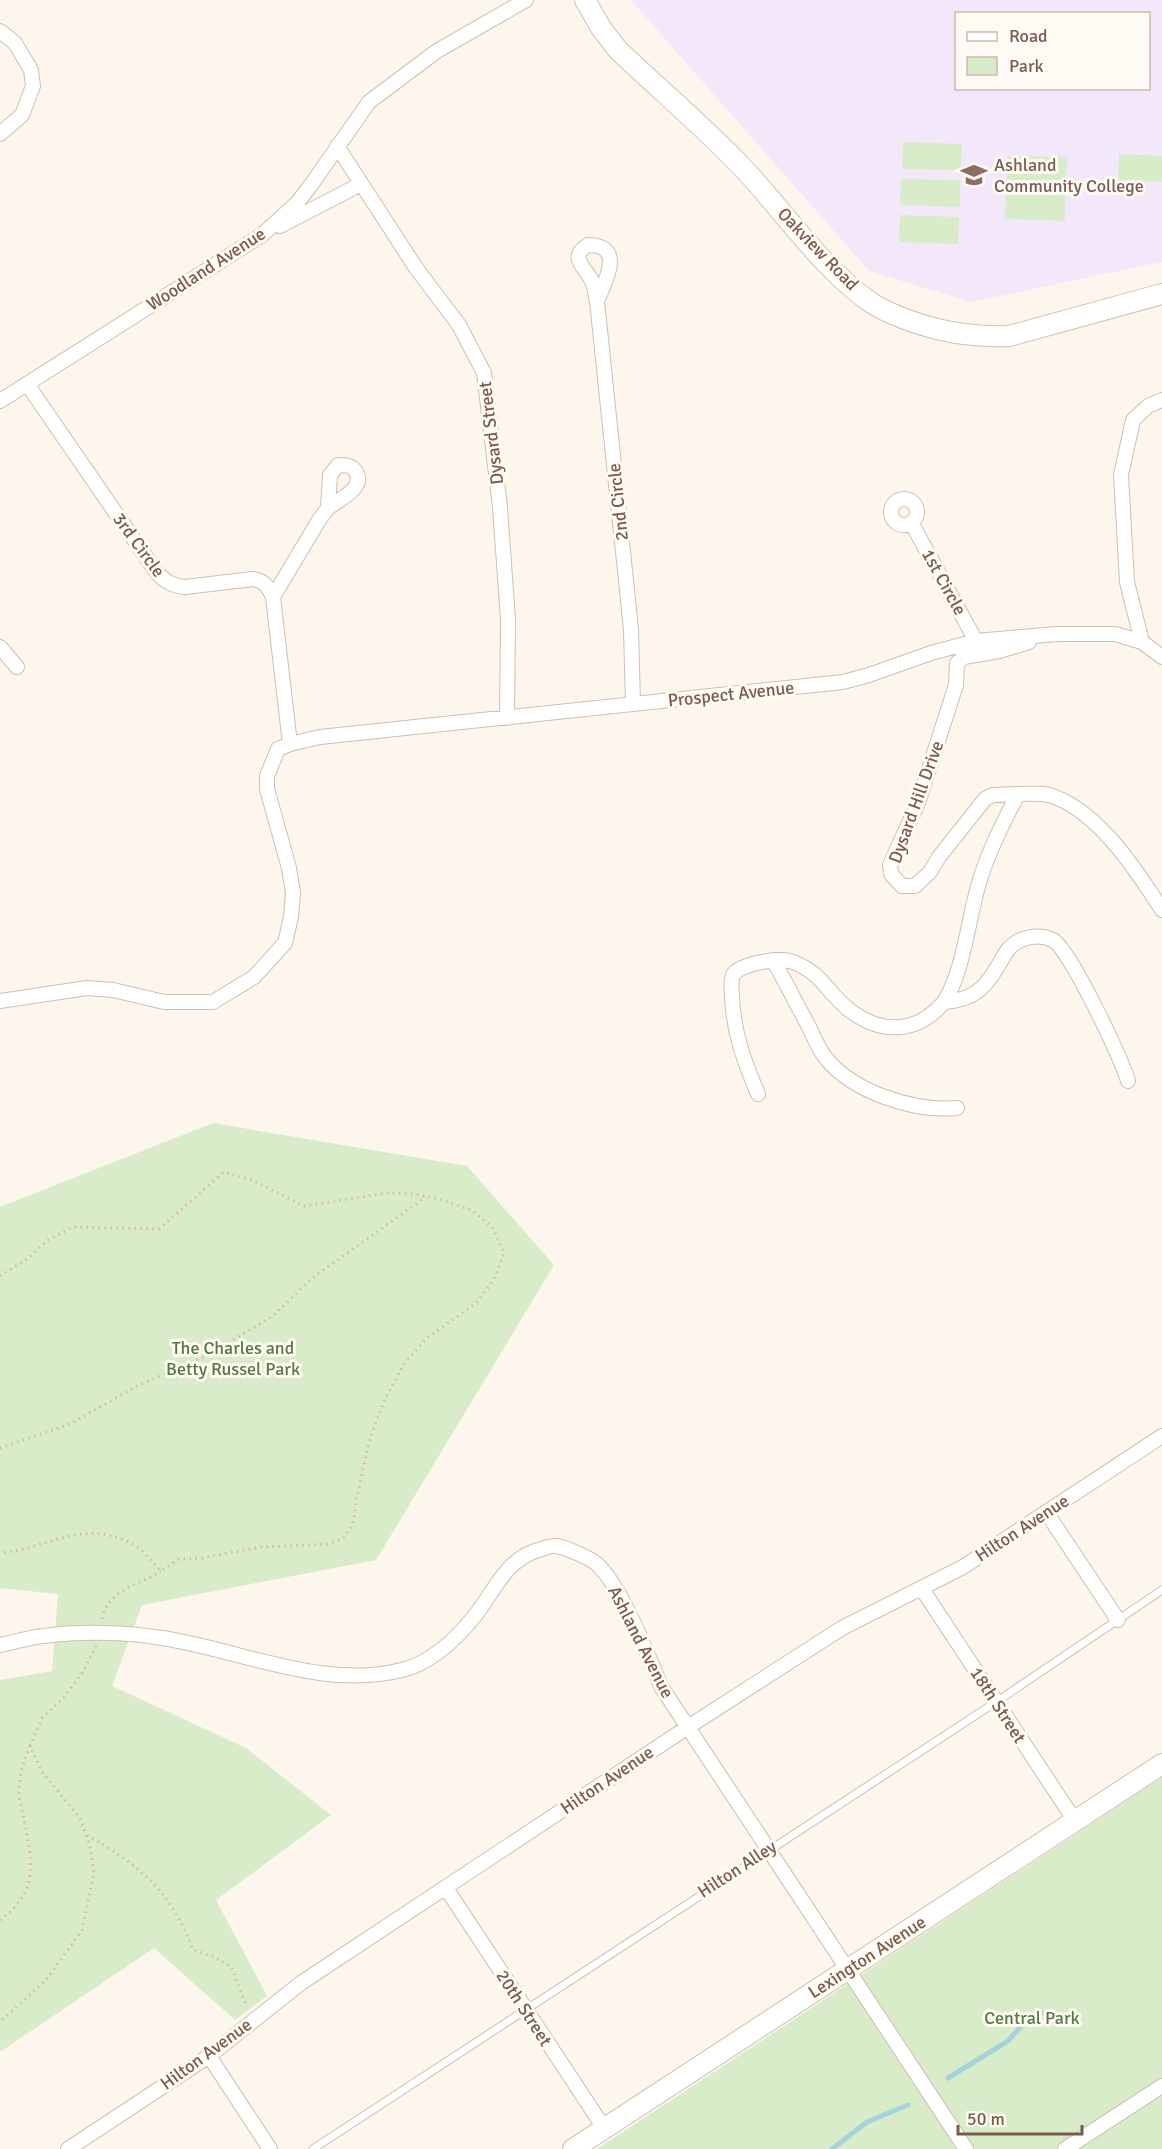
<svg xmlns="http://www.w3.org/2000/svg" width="1162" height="2149" font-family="Signika,sans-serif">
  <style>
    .education { fill: #f3e8fa; fill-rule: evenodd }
    .park { fill: #d8ecc9 }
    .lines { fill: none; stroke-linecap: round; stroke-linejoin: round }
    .stream { stroke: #a5d3da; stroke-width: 5 }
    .lane-casing { stroke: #d1beb0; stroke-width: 9 }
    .street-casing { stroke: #d1beb0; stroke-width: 16 }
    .secondary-casing { stroke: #d6c0b0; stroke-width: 22 }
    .path { stroke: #d9b8a5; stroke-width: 3; stroke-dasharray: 1.5 4.5; stroke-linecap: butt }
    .lane { stroke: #fff; stroke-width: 7 }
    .street { stroke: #fff; stroke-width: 14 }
    .secondary { stroke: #fff; stroke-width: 20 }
    .labels { text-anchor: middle; stroke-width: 6; stroke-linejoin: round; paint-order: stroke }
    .education-label { font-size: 18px; fill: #785e54; stroke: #fffaf3; text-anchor: start }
    .street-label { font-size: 18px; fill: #7a5c4d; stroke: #fffaf3 }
    .park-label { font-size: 18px; fill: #537a41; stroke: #fffaf3 }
  </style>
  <rect width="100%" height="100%" fill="#fdf6ec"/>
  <!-- education -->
  <path class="education" d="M631 0H1162V262L971 302 869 271ZM956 14H1148V88H956Z"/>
  <!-- park -->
  <path class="park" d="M903 142 962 144 961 170 902 169Z
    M1119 154 1162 156V182L1118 181Z
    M1008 156 1067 157 1066 184 1007 182Z
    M901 179 960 180V207L900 205Z
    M1006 192 1065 194V221L1005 219Z
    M900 215 959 217 958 244 899 242Z
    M213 1123 467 1166 554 1265 376 1560 142 1605 112 1686 246 1748 331 1815 216 1900 267 1996 235 2020 154 1948 0 2052V1680L52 1671 58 1594 0 1588V1207Z
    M1162 1777V2149H597Z"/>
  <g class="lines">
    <!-- stream -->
    <path class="stream" d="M948 2078 1008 2041 1022 2025 1042 2013
      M832 2149 867 2122 908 2105"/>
    <!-- lane casing -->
    <g class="lane-casing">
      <path id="lane" d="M313 2149 996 1702 1162 1590"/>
    </g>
    <!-- street casing -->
    <g class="street-casing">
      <path id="street" d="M0 31 15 43 31 70 33 86 22 115 0 134
        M337 146 416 268 459 325 484 373 500 507 508 620 507 718
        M280 226 361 184
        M588 245C625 245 606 280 597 301 595 294 595 287 592 281 585 267 568 257 588 245Z
        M597 301 631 629 633 704
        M27 384 157 573C166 582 173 586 185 587L253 579C265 581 268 587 273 597L290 744
        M0 401 262 235 297 203 311 185 369 102 437 51 526 0
        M338 465C346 465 352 465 356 472 366 488 338 500 328 508L330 475Z
        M891 512a13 13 0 1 1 26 0a13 13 0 1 1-26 0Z
        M912 524 976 641
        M273 597 319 520 328 508
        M1142 642 1127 582 1121 475 1133 420 1148 406 1162 400
        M0 647 17 667
        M1018 794 993 795 985 799 939 857 930 872 915 886H902L891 874 890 865 918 803 956 685 957 663 964 657 999 651 1029 642
        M773 960C785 981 796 1003 808 1025 813 1035 818 1048 825 1057 852 1092 914 1112 957 1108
        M0 1001 87 988 113 990 164 1002H213L254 977 285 943 291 917 293 893 289 868 267 789V776L278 749 290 744 320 737 843 682 869 675 931 653 976 641 1057 634H1115L1142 642 1162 657
        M944 1002C964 971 968 919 979 883 988 852 1003 823 1018 794 1029 794 1044 792 1055 797 1100 814 1137 871 1162 910
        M758 1094C744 1061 734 1034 732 998 732 991 730 982 733 975 737 968 750 965 757 963 769 961 781 958 793 962 822 973 827 992 848 1009 881 1035 917 1034 944 1002 972 1000 984 990 998 966 1003 958 1006 949 1014 944 1025 936 1041 934 1053 940 1069 948 1123 1061 1128 1081
        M1046 1512 1118 1620
        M922 1589 1075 1821
        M0 1645C15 1642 30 1637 44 1636 81 1631 126 1632 162 1638 241 1650 322 1690 402 1670 431 1663 456 1639 474 1617 494 1592 505 1560 538 1550 543 1549 551 1545 556 1546 565 1547 590 1558 597 1564 623 1589 647 1654 662 1688L966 2149
        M446 1888 604 2128
        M209 2056 270 2149
        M68 2149 209 2056 301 1983 688 1727 842 1628 963 1567 1162 1436
        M1065 2149 1162 2086"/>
    </g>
    <!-- secondary casing -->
    <g class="secondary-casing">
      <path id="secondary" d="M585 0 601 28 618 50C660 90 705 128 744 169 784 212 825 272 873 304 893 316 914 323 937 329 961 335 983 337 1009 336L1162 294
        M573 2149 1162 1764"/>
    </g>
    <!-- path -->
    <path class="path" d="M0 1276 27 1259 48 1240 73 1227 159 1229 224 1172 252 1180 304 1206 387 1193 415 1194 443 1200 471 1210 492 1227 504 1253 494 1280 476 1303 427 1338 404 1364 384 1401 370 1438 356 1501 354 1519 350 1530 343 1538 329 1544 261 1547 202 1558 179 1559 161 1571C153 1562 144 1551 134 1545 85 1517 50 1548 0 1553
      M0 1448 70 1424 137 1386 206 1356 273 1316 312 1278 426 1197
      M102 1619C109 1588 139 1586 161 1571
      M30 1746 42 1718 64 1697 82 1673 96 1646
      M87 1835C139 1865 172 1892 193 1950L212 1956 231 1966 247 2007
      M0 1920C40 1891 32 1861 24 1819 22 1810 19 1800 19 1791 19 1774 24 1761 30 1746L42 1772 80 1818 90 1845 94 1873 82 1930 46 1980 0 2022"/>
    <!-- lane -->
    <use href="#lane" class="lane"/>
    <!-- street -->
    <use href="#street" class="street"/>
    <!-- secondary -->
    <use href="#secondary" class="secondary"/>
  </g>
  <!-- icons -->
  <defs>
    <g id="university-bare" transform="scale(2.07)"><path d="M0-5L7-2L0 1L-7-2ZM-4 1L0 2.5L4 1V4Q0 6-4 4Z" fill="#8d6e63" stroke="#fffaf3" stroke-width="2.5" paint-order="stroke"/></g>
  </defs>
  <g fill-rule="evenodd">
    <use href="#university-bare" x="974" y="175"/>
  </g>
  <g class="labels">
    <!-- education labels -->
    <g class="education-label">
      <text x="994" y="171">Ashland<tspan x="994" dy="21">Community College</tspan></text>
    </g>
    <!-- street labels -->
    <g class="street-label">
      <text transform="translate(818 249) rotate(46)" y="6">Oakview Road</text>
      <text transform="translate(206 269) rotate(-33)" y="6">Woodland Avenue</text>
      <text transform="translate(491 433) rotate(-97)" y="6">Dysard Street</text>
      <text transform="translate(618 502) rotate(-96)" y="6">2nd Circle</text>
      <text transform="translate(139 545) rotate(54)" y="6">3rd Circle</text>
      <text transform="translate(944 582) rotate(61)" y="6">1st Circle</text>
      <text transform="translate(731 694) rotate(-6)" y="6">Prospect Avenue</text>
      <text transform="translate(916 802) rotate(-70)" y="6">Dysard Hill Drive</text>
      <text transform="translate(1022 1528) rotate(-33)" y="6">Hilton Avenue</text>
      <text transform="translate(641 1642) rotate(63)" y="6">Ashland Avenue</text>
      <text transform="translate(998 1705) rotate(57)" y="6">18th Street</text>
      <text transform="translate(607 1780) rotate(-34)" y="6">Hilton Avenue</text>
      <text transform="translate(737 1869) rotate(-33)" y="6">Hilton Alley</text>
      <text transform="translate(867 1957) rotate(-33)" y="6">Lexington Avenue</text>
      <text transform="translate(524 2008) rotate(57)" y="6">20th Street</text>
      <text transform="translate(206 2054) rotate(-36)" y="6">Hilton Avenue</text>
    </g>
    <!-- park labels -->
    <g class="park-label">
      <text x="233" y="1354">The Charles and<tspan x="233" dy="21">Betty Russel Park</tspan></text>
      <text x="1032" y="2024">Central Park</text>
    </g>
  </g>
  <!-- legend -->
  <rect x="955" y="12" width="195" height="78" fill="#fffaf3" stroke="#cabbb1" stroke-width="1.5"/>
  <rect x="967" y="32" width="30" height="9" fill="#ffffff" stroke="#cabbb1" stroke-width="1.5"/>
  <text x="1009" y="42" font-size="18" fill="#7a5c4d">Road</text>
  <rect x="967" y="57" width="30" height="18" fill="#d8ecc9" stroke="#cabbb1" stroke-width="1.5"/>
  <text x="1009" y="72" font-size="18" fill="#7a5c4d">Park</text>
  <!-- scale -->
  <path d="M958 2125v9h124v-9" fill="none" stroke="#7a5c4d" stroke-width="3"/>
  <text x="967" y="2125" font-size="18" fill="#7a5c4d" stroke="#fffaf3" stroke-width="4.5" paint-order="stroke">50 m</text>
</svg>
